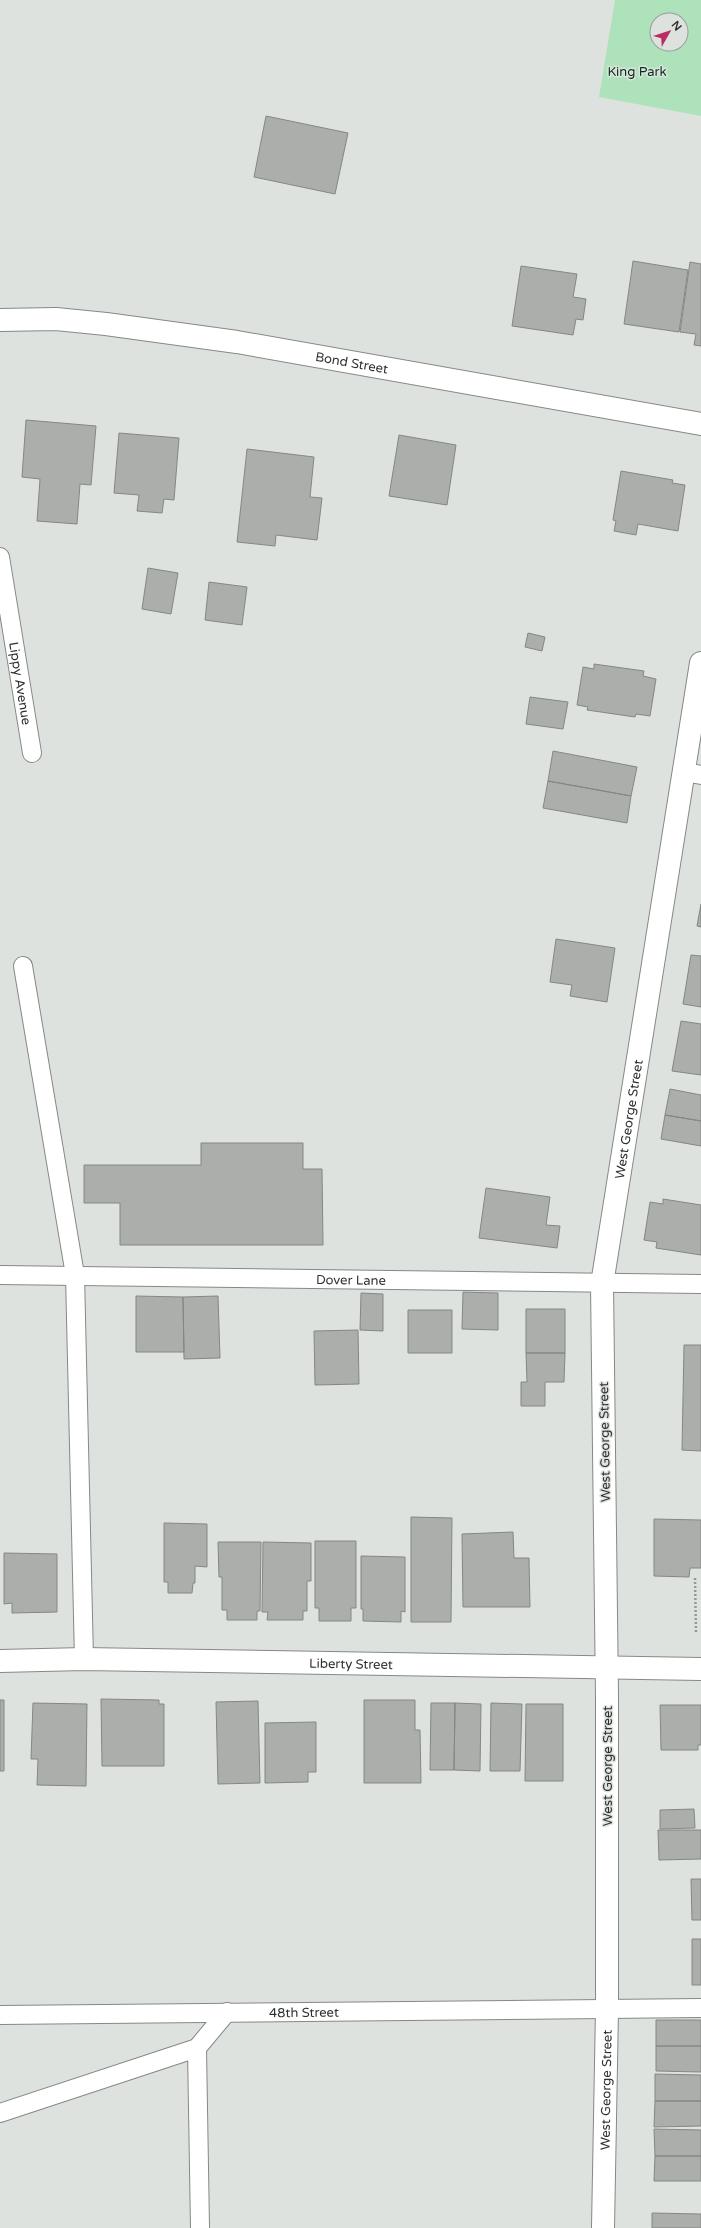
<svg xmlns="http://www.w3.org/2000/svg" width="701" height="2228" font-family="'Varela Round',sans-serif">
  <style>
    .green { fill: #ade2ba; fill-rule: evenodd }
    .building { fill: #abaeab; stroke: #848885 }
    .lines { fill: none; stroke-linecap: round; stroke-linejoin: round }
    .lane-casing { stroke: #858986; stroke-width: 20 }
    .street-casing { stroke: #858986; stroke-width: 24 }
    .highway-casing { stroke: #858986; stroke-width: 24 }
    .path { stroke: #959896; stroke-width: 2.5; stroke-dasharray: 2 2; stroke-linecap: butt }
    .lane { stroke: #fff; stroke-width: 18 }
    .street { stroke: #fff; stroke-width: 22 }
    .highway { stroke: #fff; stroke-width: 22 }
    .labels { text-anchor: middle; stroke-width: 3; stroke-linejoin: round; paint-order: stroke }
    .park-label { font-size: 13px; fill: #023317; stroke: #dee2de }
    .street-label { font-size: 13px; fill: #2f3130; stroke: #dee2de }
  </style>
  <rect width="100%" height="100%" fill="#dee2de"/>
  <!-- green -->
  <path class="green" d="M615 0H701V116L599 97ZM657 20H681V44H657Z"/>
  <!-- building -->
  <path class="building" d="M266 116 348 133 335 194 254 177Z
    M633 261 688 270 679 332 624 324Z
    M690 262 701 264V346L694 345 696 334 680 332Z
    M521 266 577 274 573 297 586 299 583 320 576 319 573 335 512 326Z
    M26 420 96 426 91 485 80 484 77 524 37 521 40 479 22 477Z
    M119 433 179 438 174 500 164 499 162 513 137 511 139 495 114 493Z
    M399 435 456 445 447 505 389 496Z
    M247 449 314 457 310 497 322 498 317 540 276 535 275 546 237 542Z
    M621 471 673 480 672 483 685 485 678 531 638 524 636 535 614 531 616 521 613 520Z
    M148 568 178 573 171 614 142 609Z
    M209 582 247 587 242 625 205 620Z
    M528 633 545 637 542 651 525 647Z
    M594 664 644 671 643 676 656 679 650 716 636 714 635 717 587 710 588 707 577 705 583 667 594 669Z
    M530 697 568 702 563 729 526 724Z
    M553 751 637 767 631 796 548 781Z
    M548 781 631 796 627 823 543 808Z
    M701 904V927L697 926Z
    M556 939 615 948 607 1002 570 996 572 985 550 982Z
    M691 955 701 956V1007L683 1004Z
    M681 1021 701 1024V1075L672 1071Z
    M670 1089 701 1095V1121L665 1115Z
    M665 1115 701 1121V1146L661 1139Z
    M201 1143H303V1169H322L323 1245H120V1203H84V1165H201Z
    M486 1188 550 1197 546 1225 560 1226 557 1248 479 1238Z
    M663 1199 701 1205V1255L656 1248 657 1242 644 1240 650 1202 663 1204Z
    M463 1292 498 1293V1330L462 1329Z
    M361 1293 383 1294V1331L360 1330Z
    M136 1296 183 1297 184 1352H136Z
    M218 1296 220 1358 184 1359 183 1297Z
    M526 1309H565V1353H526Z
    M408 1310H452V1353H408Z
    M358 1330 359 1384 315 1385 314 1331Z
    M684 1345H701V1451L682 1450Z
    M526 1353H565L564 1382H545V1406H521V1382H527Z
    M411 1517 452 1518 451 1622H411Z
    M654 1519 701 1520V1568H690L689 1577 654 1576Z
    M164 1523 207 1524V1567L195 1566V1583H193L192 1593H168V1582H164Z
    M513 1532 514 1558H529L530 1607H463L462 1534Z
    M315 1541H356V1608H351V1621H319V1608H315Z
    M218 1542H261L260 1611H257V1620H227V1610H222V1577H219Z
    M263 1542 311 1543V1581H307V1611H303V1620H267L268 1612H262Z
    M4 1553 57 1554V1612L12 1613V1603L4 1604Z
    M361 1556 405 1557V1612L401 1611V1622L363 1621V1609H361Z
    M101 1699 159 1700V1704H164V1766H102Z
    M0 1700H4V1771H0Z
    M364 1700H415V1730H420L421 1783H364Z
    M258 1701 260 1783 218 1784 216 1702Z
    M33 1703 87 1704 86 1786 37 1785 38 1759H31Z
    M431 1703H455L454 1770H430Z
    M455 1703 481 1704 480 1771 454 1770Z
    M491 1703 522 1704 520 1771H490Z
    M526 1704H563V1781H525Z
    M660 1705H701V1745H698V1750H661Z
    M316 1722V1772H308V1782L265 1783V1723Z
    M694 1809 695 1828 660 1829V1810Z
    M658 1830H701V1859L659 1860Z
    M691 1879H701V1920H692Z
    M692 1939H701V1985H692Z
    M656 2020H701V2046H656Z
    M656 2046H701V2072L656 2071Z
    M655 2074 701 2075V2101H655Z
    M655 2101H701V2126L654 2127Z
    M654 2129 701 2130V2156H655Z
    M655 2156H701V2181H654Z
    M652 2213 701 2214V2228H652Z"/>
  <g class="lines">
    <!-- lane casing -->
    <g class="lane-casing">
      <g id="lane">
        <path id="s1" d="M0 557 32 753"/>
        <path d="M684 772 701 775"/>
        <path d="M23 966 75 1275 84 1659"/>
        <path id="s2" d="M0 1275 701 1284"/>
        <path id="s3" d="M0 2015 701 2008"/>
        <path d="M197 2048 200 2228"/>
        <path d="M0 2113 197 2048 227 2012"/>
      </g>
    </g>
    <!-- street casing -->
    <g class="street-casing">
      <g id="street">
        <path id="s4" d="M0 320 56 319 106 324 237 342 701 424"/>
        <path id="s5" d="M603 2228 607 2009V1697L602 1284 701 663"/>
      </g>
    </g>
    <!-- highway casing -->
    <g class="highway-casing">
      <g id="highway">
        <path id="s6" d="M0 1661 84 1659 701 1669"/>
      </g>
    </g>
    <!-- path -->
    <path class="path" d="M695 1578 696 1633"/>
    <!-- lane -->
    <use href="#lane" class="lane"/>
    <!-- street -->
    <use href="#street" class="street"/>
    <!-- highway -->
    <use href="#highway" class="highway"/>
  </g>
  <g class="labels">
    <!-- park labels -->
    <g class="park-label">
      <text x="637" y="76">King Park</text>
    </g>
    <!-- street labels -->
    <g class="street-label">
      <text dy="5" stroke="none"><textPath href="#s4" startOffset="355">Bond Street</textPath></text>
      <text dy="5" stroke="none"><textPath href="#s1" startOffset="128">Lippy Avenue</textPath></text>
      <text dy="5" stroke="none"><textPath href="#s5" startOffset="1111">West George Street</textPath></text>
      <text dy="5" stroke="none"><textPath href="#s2" startOffset="351">Dover Lane</textPath></text>
      <text transform="translate(604 1442) rotate(-91)" y="5">West George Street</text>
      <text dy="5" stroke="none"><textPath href="#s6" startOffset="351">Liberty Street</textPath></text>
      <text transform="translate(607 1766) rotate(-90)" y="5">West George Street</text>
      <text dy="5" stroke="none"><textPath href="#s3" startOffset="304">48th Street</textPath></text>
      <text dy="5" stroke="none"><textPath href="#s5" startOffset="138">West George Street</textPath></text>
    </g>
  </g>
  <!-- north arrow -->
  <g transform="translate(669 32) rotate(51)"><circle r="19" fill="#dee2de" stroke="#989b98"/>
  <path d="M0-3L7 15L0 10L-7 15Z" fill="#b92d63"/>
  <text y="-6" font-size="11" font-weight="bold" text-anchor="middle" fill="#2f3130">N</text>
  </g>
</svg>
